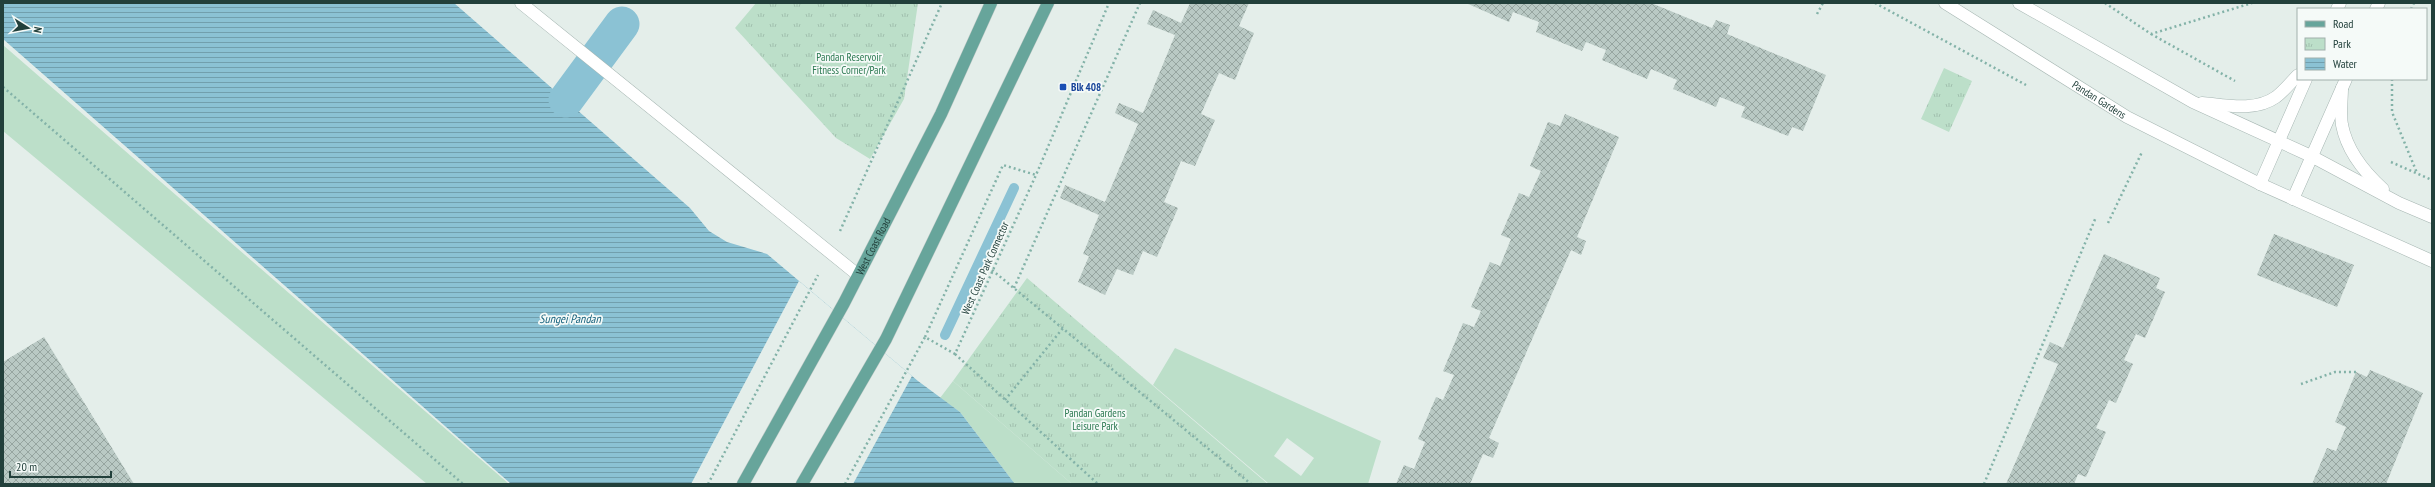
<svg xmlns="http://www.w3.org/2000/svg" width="2435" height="487" font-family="'PT Sans Narrow',sans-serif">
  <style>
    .grass { fill: #bcdfc9; fill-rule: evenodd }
    .park { fill: url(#park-tufts) }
    .water { fill: url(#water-rules) }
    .pier { fill: #e4eeea }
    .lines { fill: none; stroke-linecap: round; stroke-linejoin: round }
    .stream { stroke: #8bc2d4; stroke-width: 10 }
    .canal { stroke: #8bc2d4; stroke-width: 35 }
    .building { fill: url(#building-cross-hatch) }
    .service-casing { stroke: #a6b6b2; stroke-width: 13 }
    .minor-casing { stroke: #a6b6b2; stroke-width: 13 }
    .primary-casing { stroke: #c1cac8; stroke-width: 13 }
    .path { stroke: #83b2a8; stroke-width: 2.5; stroke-dasharray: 2 3; stroke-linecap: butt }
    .service { stroke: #fff; stroke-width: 12 }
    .minor { stroke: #fff; stroke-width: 12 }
    .primary { stroke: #67a59b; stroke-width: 12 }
    .transit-dot { fill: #1a4fb4; stroke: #f5faf8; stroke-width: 1.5 }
    .labels { text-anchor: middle; stroke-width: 3.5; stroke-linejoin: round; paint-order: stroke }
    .park-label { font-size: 11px; fill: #2b7951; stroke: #f5faf8 }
    .transit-label { font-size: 11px; font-weight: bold; fill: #164399; stroke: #f5faf8; text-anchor: start }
    .street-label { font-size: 11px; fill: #22403b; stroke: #f5faf8 }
    .water-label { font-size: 12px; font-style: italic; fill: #1a647f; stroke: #f5faf8 }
  </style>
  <defs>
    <pattern id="park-tufts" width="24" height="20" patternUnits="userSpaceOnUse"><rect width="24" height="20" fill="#bcdfc9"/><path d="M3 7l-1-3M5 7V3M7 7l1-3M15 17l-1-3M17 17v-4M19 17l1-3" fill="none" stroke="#a1c0ae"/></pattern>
    <pattern id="water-rules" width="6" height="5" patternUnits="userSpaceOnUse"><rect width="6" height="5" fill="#8bc2d4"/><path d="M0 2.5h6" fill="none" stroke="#719fad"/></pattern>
    <pattern id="building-cross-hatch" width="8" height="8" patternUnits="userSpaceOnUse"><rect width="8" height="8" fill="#b9c9c4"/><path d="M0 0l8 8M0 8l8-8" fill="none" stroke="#96a5a0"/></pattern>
  </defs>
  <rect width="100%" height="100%" fill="#e4eeea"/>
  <!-- grass -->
  <path class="grass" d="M3 45 509 484H427L3 131Z
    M1175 348 1381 441 1368 484H1269L1153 385ZM1287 438 1314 458 1301 476 1274 456Z
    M953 381 1072 484H1015L960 412 940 398Z"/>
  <!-- park -->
  <path class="park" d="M756 3H918L904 99 870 159 836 138 735 28Z
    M1944 68 1972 81 1949 132 1921 119Z
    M1027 278 1255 473 1268 484H1072L953 381Z"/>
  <!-- water -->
  <path class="water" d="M3 3H454L690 208 709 231 727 242 767 254 918 381 960 412 1015 484H511L3 39Z"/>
  <!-- pier -->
  <path class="pier" d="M799 281 912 376 853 484H691Z"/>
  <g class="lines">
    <!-- stream -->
    <path class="stream" d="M945 335 1014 188"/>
    <!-- canal -->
    <path class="canal" d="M566 100 622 24"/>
  </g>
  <!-- building -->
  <path class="building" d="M1190 3H1249L1239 26 1254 33 1235 80 1219 73 1201 114 1215 120 1195 166 1181 161 1164 202 1178 208 1157 257 1143 251 1133 275 1117 269 1105 295 1078 282 1089 256 1083 254 1099 215 1060 198 1065 185 1105 202 1138 124 1115 113 1116 110 1119 103 1143 113 1175 35 1147 24 1153 10 1181 23Z
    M1466 3H1651L1712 28 1716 20 1730 25 1727 34 1826 75 1803 131 1792 127 1788 136 1741 117 1745 107 1720 97 1716 107 1673 89 1677 80 1651 69 1647 79 1602 60 1606 50 1586 42 1582 51 1536 32 1539 22 1513 12 1509 22Z
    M1565 114 1619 137 1577 237 1586 241 1581 255 1571 250 1489 438 1499 443 1493 458 1483 454 1470 484H1396L1404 465 1414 469 1425 442 1418 439 1436 397 1443 400 1454 375 1443 371 1463 323 1474 327 1481 311 1471 307 1490 262 1500 266 1511 239 1501 235 1519 193 1529 197 1541 171 1530 166 1548 122 1560 126Z
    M2274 234 2354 265 2337 307 2257 275Z
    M2104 254 2160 278 2156 288 2165 292 2145 338 2136 334 2124 360 2133 364 2116 403 2109 400 2096 428 2106 432 2086 477 2078 474 2074 484H2006L2058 364 2043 358 2050 342 2063 348Z
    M44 337 134 484H3V362Z
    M2370 370 2423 393 2386 484H2312L2327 448 2336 451 2346 427 2335 422 2356 372 2367 377Z"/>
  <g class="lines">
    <!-- service casing -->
    <g class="service-casing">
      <path id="service" d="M521 3 858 275"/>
    </g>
    <!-- minor casing -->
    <g class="minor-casing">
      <g id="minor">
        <path id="s1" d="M1945 3 2127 117 2260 184 2432 261"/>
        <path d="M2019 3 2193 102 2311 156 2399 203 2432 217"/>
        <path d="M2337 9 2340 3"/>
        <path d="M2376 9 2379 3"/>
        <path d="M2342 88C2342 99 2340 113 2342 125 2347 151 2363 171 2383 189"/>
        <path d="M2202 103C2225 105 2255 112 2276 97 2284 91 2291 82 2298 75"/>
        <path d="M2260 184 2306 79"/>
        <path d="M2293 199 2346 79"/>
      </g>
    </g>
    <!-- primary casing -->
    <g class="primary-casing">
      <g id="primary">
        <path id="s2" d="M743 484 844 303 941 114 991 3"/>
        <path d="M802 484 886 339 1048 3"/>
      </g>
    </g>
    <!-- path -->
    <path class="path" d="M1875 3 2026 85
      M2105 3 2151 34 2252 3
      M2411 9 2414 3
      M1817 14 1823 3
      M2151 34 2235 81
      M2392 79V112L2417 173
      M3 87 463 484
      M2391 162 2432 180
      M2108 223 2142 152
      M840 231 942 3
      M992 270 1251 484
      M1014 288 1140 3
      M925 337 1003 165 1036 175
      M955 354 1098 484
      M2301 384 2335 372H2356
      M1005 400 1063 328
      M708 484 818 275
      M845 484 925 337 955 354 1036 175 1109 3
      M1984 484 2096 217"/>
    <!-- service -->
    <use href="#service" class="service"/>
    <!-- minor -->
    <use href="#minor" class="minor"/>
    <!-- primary -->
    <use href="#primary" class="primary"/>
  </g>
  <!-- markers -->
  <rect class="transit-dot" x="1059" y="83" width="8" height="8" rx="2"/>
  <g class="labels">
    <!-- park labels -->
    <g class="park-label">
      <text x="849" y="61">Pandan Reservoir<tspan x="849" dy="13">Fitness Corner/Park</tspan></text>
      <text x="1095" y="417">Pandan Gardens<tspan x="1095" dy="13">Leisure Park</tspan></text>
    </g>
    <!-- transit labels -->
    <g class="transit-label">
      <text x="1071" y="91">Blk 408</text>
    </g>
    <!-- street labels -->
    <g class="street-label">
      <text dy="4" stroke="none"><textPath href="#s1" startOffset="182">Pandan Gardens</textPath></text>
      <text dy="4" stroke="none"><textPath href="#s2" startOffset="271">West Coast Road</textPath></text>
      <text transform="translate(985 268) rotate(-66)" y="4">West Coast Park Connector</text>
    </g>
    <!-- water labels -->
    <g class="water-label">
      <text x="570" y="323">Sungei Pandan</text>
    </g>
  </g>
  <!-- border -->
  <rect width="2435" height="487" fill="none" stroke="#22403b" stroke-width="8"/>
  <!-- legend -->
  <rect x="2297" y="8" width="130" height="72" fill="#f5faf8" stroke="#a1b0ac"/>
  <rect x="2305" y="21" width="20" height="6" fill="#67a59b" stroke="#a1b0ac"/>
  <text x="2333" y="28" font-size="12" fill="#22403b">Road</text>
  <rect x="2305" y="38" width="20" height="12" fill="url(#park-tufts)" stroke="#a1b0ac"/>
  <text x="2333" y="48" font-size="12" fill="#22403b">Park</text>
  <rect x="2305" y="58" width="20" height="12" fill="url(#water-rules)" stroke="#a1b0ac"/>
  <text x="2333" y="68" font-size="12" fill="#22403b">Water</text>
  <!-- north arrow -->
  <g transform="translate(28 28) rotate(101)" stroke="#f5faf8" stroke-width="3" paint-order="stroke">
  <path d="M0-3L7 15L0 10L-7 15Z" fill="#22403b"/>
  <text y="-6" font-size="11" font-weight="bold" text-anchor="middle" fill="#22403b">N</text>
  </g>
  <!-- scale -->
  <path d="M10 471v6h101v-6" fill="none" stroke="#22403b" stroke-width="2"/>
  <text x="16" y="471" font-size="12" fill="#22403b" stroke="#f5faf8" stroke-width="3" paint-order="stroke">20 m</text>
</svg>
